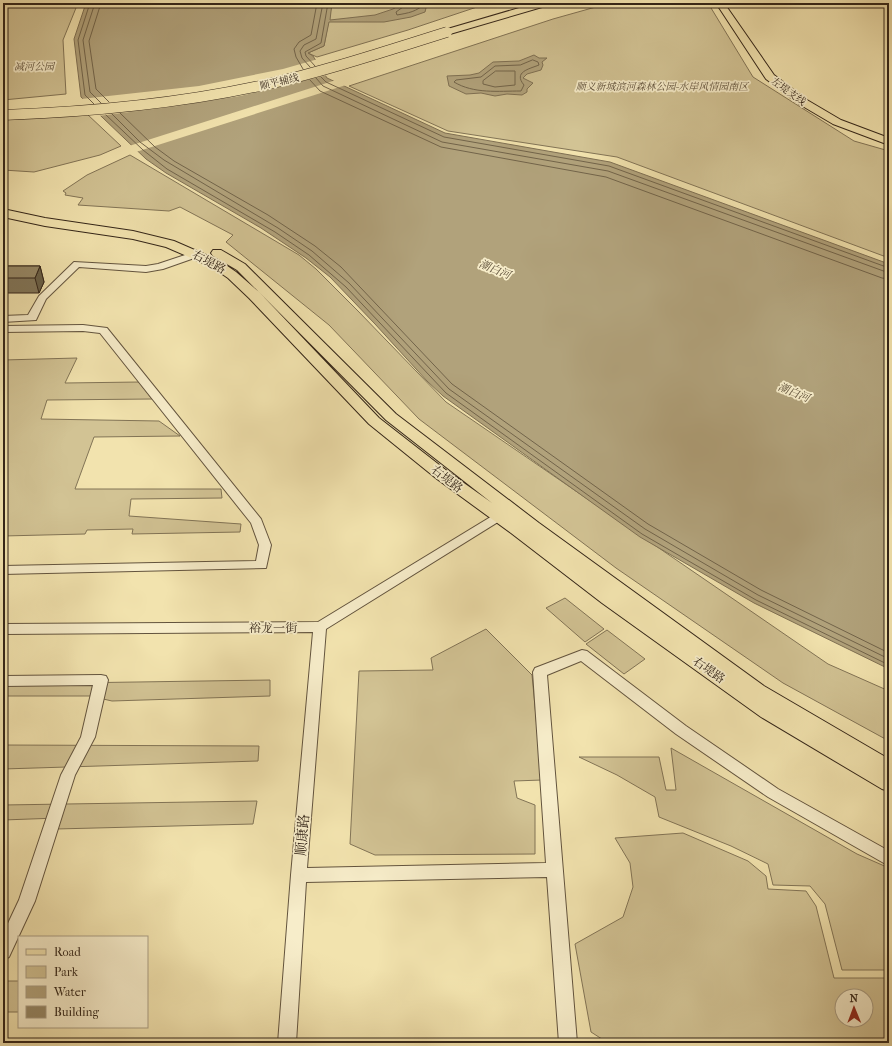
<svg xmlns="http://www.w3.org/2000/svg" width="892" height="1046" font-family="'IM FELL French Canon','Noto Serif SC',serif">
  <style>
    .green { fill: #d2c394; stroke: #827456; fill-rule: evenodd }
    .water { fill: #b1a27b; stroke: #7f7053 }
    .pier { fill: #f2e3ae }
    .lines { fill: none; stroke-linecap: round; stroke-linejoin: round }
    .shore { stroke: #72644a; stroke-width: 1 }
    .minor-casing { stroke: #63543e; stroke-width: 2 }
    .major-casing { stroke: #332518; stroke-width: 2 }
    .minor { fill: #f7edca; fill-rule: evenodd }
    .major { fill: #f2e3ae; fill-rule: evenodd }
    .major-bridge-casing { stroke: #332518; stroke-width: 11; stroke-linecap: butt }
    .major-bridge { stroke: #f2e3ae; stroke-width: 10 }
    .wall { fill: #817558; stroke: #332518 }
    .shaded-wall { fill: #695f47; stroke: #332518 }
    .building { fill: #968866; stroke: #332518 }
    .labels { text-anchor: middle; stroke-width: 3.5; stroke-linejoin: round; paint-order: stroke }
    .far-park-label { font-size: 10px; font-style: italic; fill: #5b4c37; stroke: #f7edca }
    .far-street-label { font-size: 10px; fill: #332518; stroke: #f7edca }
    .far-water-label { font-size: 11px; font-style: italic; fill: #5f513b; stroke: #f7edca }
    .street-label { font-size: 12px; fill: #332518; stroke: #f7edca }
    .near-street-label { font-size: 14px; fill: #332518; stroke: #f7edca }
  </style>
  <rect width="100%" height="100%" fill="#f2e3ae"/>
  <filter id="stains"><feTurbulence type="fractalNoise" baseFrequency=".005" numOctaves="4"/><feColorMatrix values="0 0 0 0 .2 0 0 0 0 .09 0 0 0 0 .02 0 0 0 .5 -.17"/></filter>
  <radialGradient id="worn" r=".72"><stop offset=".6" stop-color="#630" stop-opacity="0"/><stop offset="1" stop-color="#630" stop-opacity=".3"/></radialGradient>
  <!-- green -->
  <path class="green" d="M3 3H78L63 40 66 94 3 100Z
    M332 3H489L408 30 317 57 308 53 324 46Z
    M610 3H708L753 77 854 141 889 151V258L617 157 448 131 349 86 553 19Z
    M87 114 121 146 100 155 34 172 3 170V120Z
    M130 155 299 255 316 269 358 311 446 402 828 664 889 691V741L783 683 616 568 419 419 329 325 226 242 233 235 180 207 169 211 78 205 83 198 65 195 66 193 63 191 87 175Z
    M77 358 65 383 139 382 152 399 47 400 41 419 159 421 180 436 94 437 75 489H221L222 498 131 499 129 516 241 524 240 532 132 534 133 529 87 530 85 534 3 536V360Z
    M565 598 604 629 585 642 546 608Z
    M486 629 532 675 542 780 514 781 517 798 535 805V854L375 855 350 844 359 671 433 670 431 658Z
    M607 630 645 659 624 674 586 644Z
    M270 680V696L112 701 90 696H3V684Z
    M3 745 259 746 258 761 3 769Z
    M671 748 857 854 889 868V970H842L825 904 810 886 773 885 768 864 731 846 659 817 655 797 617 775 579 757H659L666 790H676Z
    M257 801 253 824 56 829 58 818 3 820V805Z
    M683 833 748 861 766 876 768 889 806 891 816 906 834 978H889V1043H606L605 1041 591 1032 575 944 623 917 633 887 630 863 615 838ZM842 996H866V1020H842Z
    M3 981H19V1012H3Z"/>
  <!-- water -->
  <path class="water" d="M86 3H332L330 20 375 15 393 9 403 3H444L446 4 445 6H428L426 8 425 12 411 17 384 22H329L324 46 308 53 313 56 327 78 445 133 610 162 889 264V669L754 603 640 537 443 396 427 381 375 324 330 277 306 258 261 228 166 173 146 159 81 97 74 39Z
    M534 55 539 58H547L542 62 543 65 541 70 527 74 523 78 533 83 527 89V92L522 95 507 94 495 96 481 93 466 94 449 86 447 76 470 75 479 73 493 62 519 61Z"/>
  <!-- pier -->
  <path class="pier" d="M318 59 328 75 240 96 178 106 98 116 81 99 199 86 283 69Z
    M336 80 346 85 136 152 129 146Z"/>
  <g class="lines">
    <!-- shore -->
    <path class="shore" d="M90 3 78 40 85 95 94 104
      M95 3 83 40 90 92 101 103
      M101 3 89 41 96 89 109 102
      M404 3 403 7 396 12 397 15C408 13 417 12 425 3
      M533 60 538 62 539 65C529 69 513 72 524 85L521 91C498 91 474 94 454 82L456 80 481 77 495 66 520 65Z
      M315 66 306 56 305 52 321 43 328 3
      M310 67 302 58 300 51 304 45 316 39 323 3
      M303 69 296 57 294 49 299 42 311 35 317 3
      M496 71H515V85L495 87 483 84V81Z
      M321 77 326 82 444 137 609 166 889 268
      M316 78 323 86 442 142 608 171 889 273
      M310 80 320 91 441 147 606 177 882 278 889 279
      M120 113 155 147 174 161 268 215 315 246 341 267 452 384 648 524 761 590 889 653
      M112 114 140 142 164 160 278 228 312 251 349 283 449 389 645 529 758 595 889 659
      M106 115 143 150 167 169 275 232 309 255 346 287 446 393 642 534 756 600 889 665"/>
    <!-- minor casing -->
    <g class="minor-casing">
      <path id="minor" d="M197 251 202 254 200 256 163 269 146 272 79 267 46 299 36 320 3 322V316L28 315 39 296 74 262 146 266 158 264Z
        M83 325 107 328 261 519 271 545 266 568 3 574V566L256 561 259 545 251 523 100 333 83 331 3 332V326Z
        M507 507 511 508 513 511 511 514 326 629 307 868 546 863 533 672 535 668 582 650 587 651 686 726 778 789 889 851V866L768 797 676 734 581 661 547 675 577 1043H559L547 877 306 882 296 1043H278L291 875 313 632 3 634V624L318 622Z
        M101 675 106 676 108 680 95 737 75 775 35 901 9 957 3 960V934L19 900 61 775 81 737 93 685 3 686V676Z"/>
    </g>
    <!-- major casing -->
    <g class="major-casing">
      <path id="major" d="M536 3H550L549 5 450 34 447 35 442 32 444 30Z
        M716 3H724L774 75 807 100 841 120 889 138V145L833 124 799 104 766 79Z
        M3 209 45 218 133 231 174 241 220 261 236 272 259 292 379 418 447 471 492 503 386 420 237 270 213 256 211 253 213 250H221L245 264 396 414 539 523 764 686 889 759V791L882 789 761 717 602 603 511 533 437 479 369 424 249 298 228 278 212 267 166 247 133 239 45 226 3 217Z"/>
    </g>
    <!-- minor -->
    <use href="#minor" class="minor"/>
    <!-- major -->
    <use href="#major" class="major"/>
    <!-- major-bridge casing -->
    <g class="major-bridge-casing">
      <path id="major-bridge" d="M3 115C91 112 178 104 264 85 326 71 386 51 447 32"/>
    </g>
    <!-- major-bridge -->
    <use href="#major-bridge" class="major-bridge"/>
  </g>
  <!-- wall -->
  <path class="wall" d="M3 266H40L44 282 39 293H3Z"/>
  <!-- shaded-wall -->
  <path class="shaded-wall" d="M40 266 44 282 39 293 35 278Z"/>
  <!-- building -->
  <path class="building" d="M3 266H40L35 278H3Z"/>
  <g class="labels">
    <!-- far-park labels -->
    <g class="far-park-label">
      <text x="34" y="70">减河公园</text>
      <text x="662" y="90">顺义新城滨河森林公园-水岸风情园南区</text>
    </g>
    <!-- far-street labels -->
    <g class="far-street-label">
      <text transform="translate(279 81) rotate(-13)" y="4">顺平辅线</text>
      <text transform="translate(789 91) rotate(36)" y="4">左堤支线</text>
    </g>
    <!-- far-water labels -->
    <g class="far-water-label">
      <text transform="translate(495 269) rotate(22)" y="4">潮白河</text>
      <text transform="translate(794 392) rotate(22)" y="4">潮白河</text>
    </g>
    <!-- street labels -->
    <g class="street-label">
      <text transform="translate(209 262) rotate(28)" y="4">右堤路</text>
      <text transform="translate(447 479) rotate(38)" y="4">右堤路</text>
      <text x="273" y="632">裕龙一街</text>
      <text transform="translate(709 670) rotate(35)" y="4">右堤路</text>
    </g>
    <!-- near-street labels -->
    <g class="near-street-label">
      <text transform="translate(302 835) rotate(-85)" y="5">顺康路</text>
    </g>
  </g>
  <!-- margin -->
  <rect width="892" height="1046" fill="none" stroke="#f2e3ae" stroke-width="16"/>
  <rect x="4" y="4" width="884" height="1038" fill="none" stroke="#332518" stroke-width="2"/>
  <rect x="8" y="8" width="876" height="1030" fill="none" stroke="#332518"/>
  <!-- legend -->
  <rect x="18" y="936" width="130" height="92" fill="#f7edca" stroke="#a99d83"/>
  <rect x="26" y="949" width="20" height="6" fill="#f2e3ae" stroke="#a99d83"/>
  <text x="54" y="956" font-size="12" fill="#332518">Road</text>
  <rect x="26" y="966" width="20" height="12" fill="#d2c394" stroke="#a99d83"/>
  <text x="54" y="976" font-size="12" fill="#332518">Park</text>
  <rect x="26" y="986" width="20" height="12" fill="#b1a27b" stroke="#a99d83"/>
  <text x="54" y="996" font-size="12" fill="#332518">Water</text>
  <rect x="26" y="1006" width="20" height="12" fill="#968866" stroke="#a99d83"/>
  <text x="54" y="1016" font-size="12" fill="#332518">Building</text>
  <!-- north arrow -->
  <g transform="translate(854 1008) rotate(359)"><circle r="19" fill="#f7edca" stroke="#a99d83"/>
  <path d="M0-3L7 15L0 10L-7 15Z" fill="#8f2418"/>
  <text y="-6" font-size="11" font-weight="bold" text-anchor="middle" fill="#332518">N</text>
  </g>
  <rect width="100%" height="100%" filter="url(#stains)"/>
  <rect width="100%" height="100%" fill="url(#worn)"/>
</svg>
